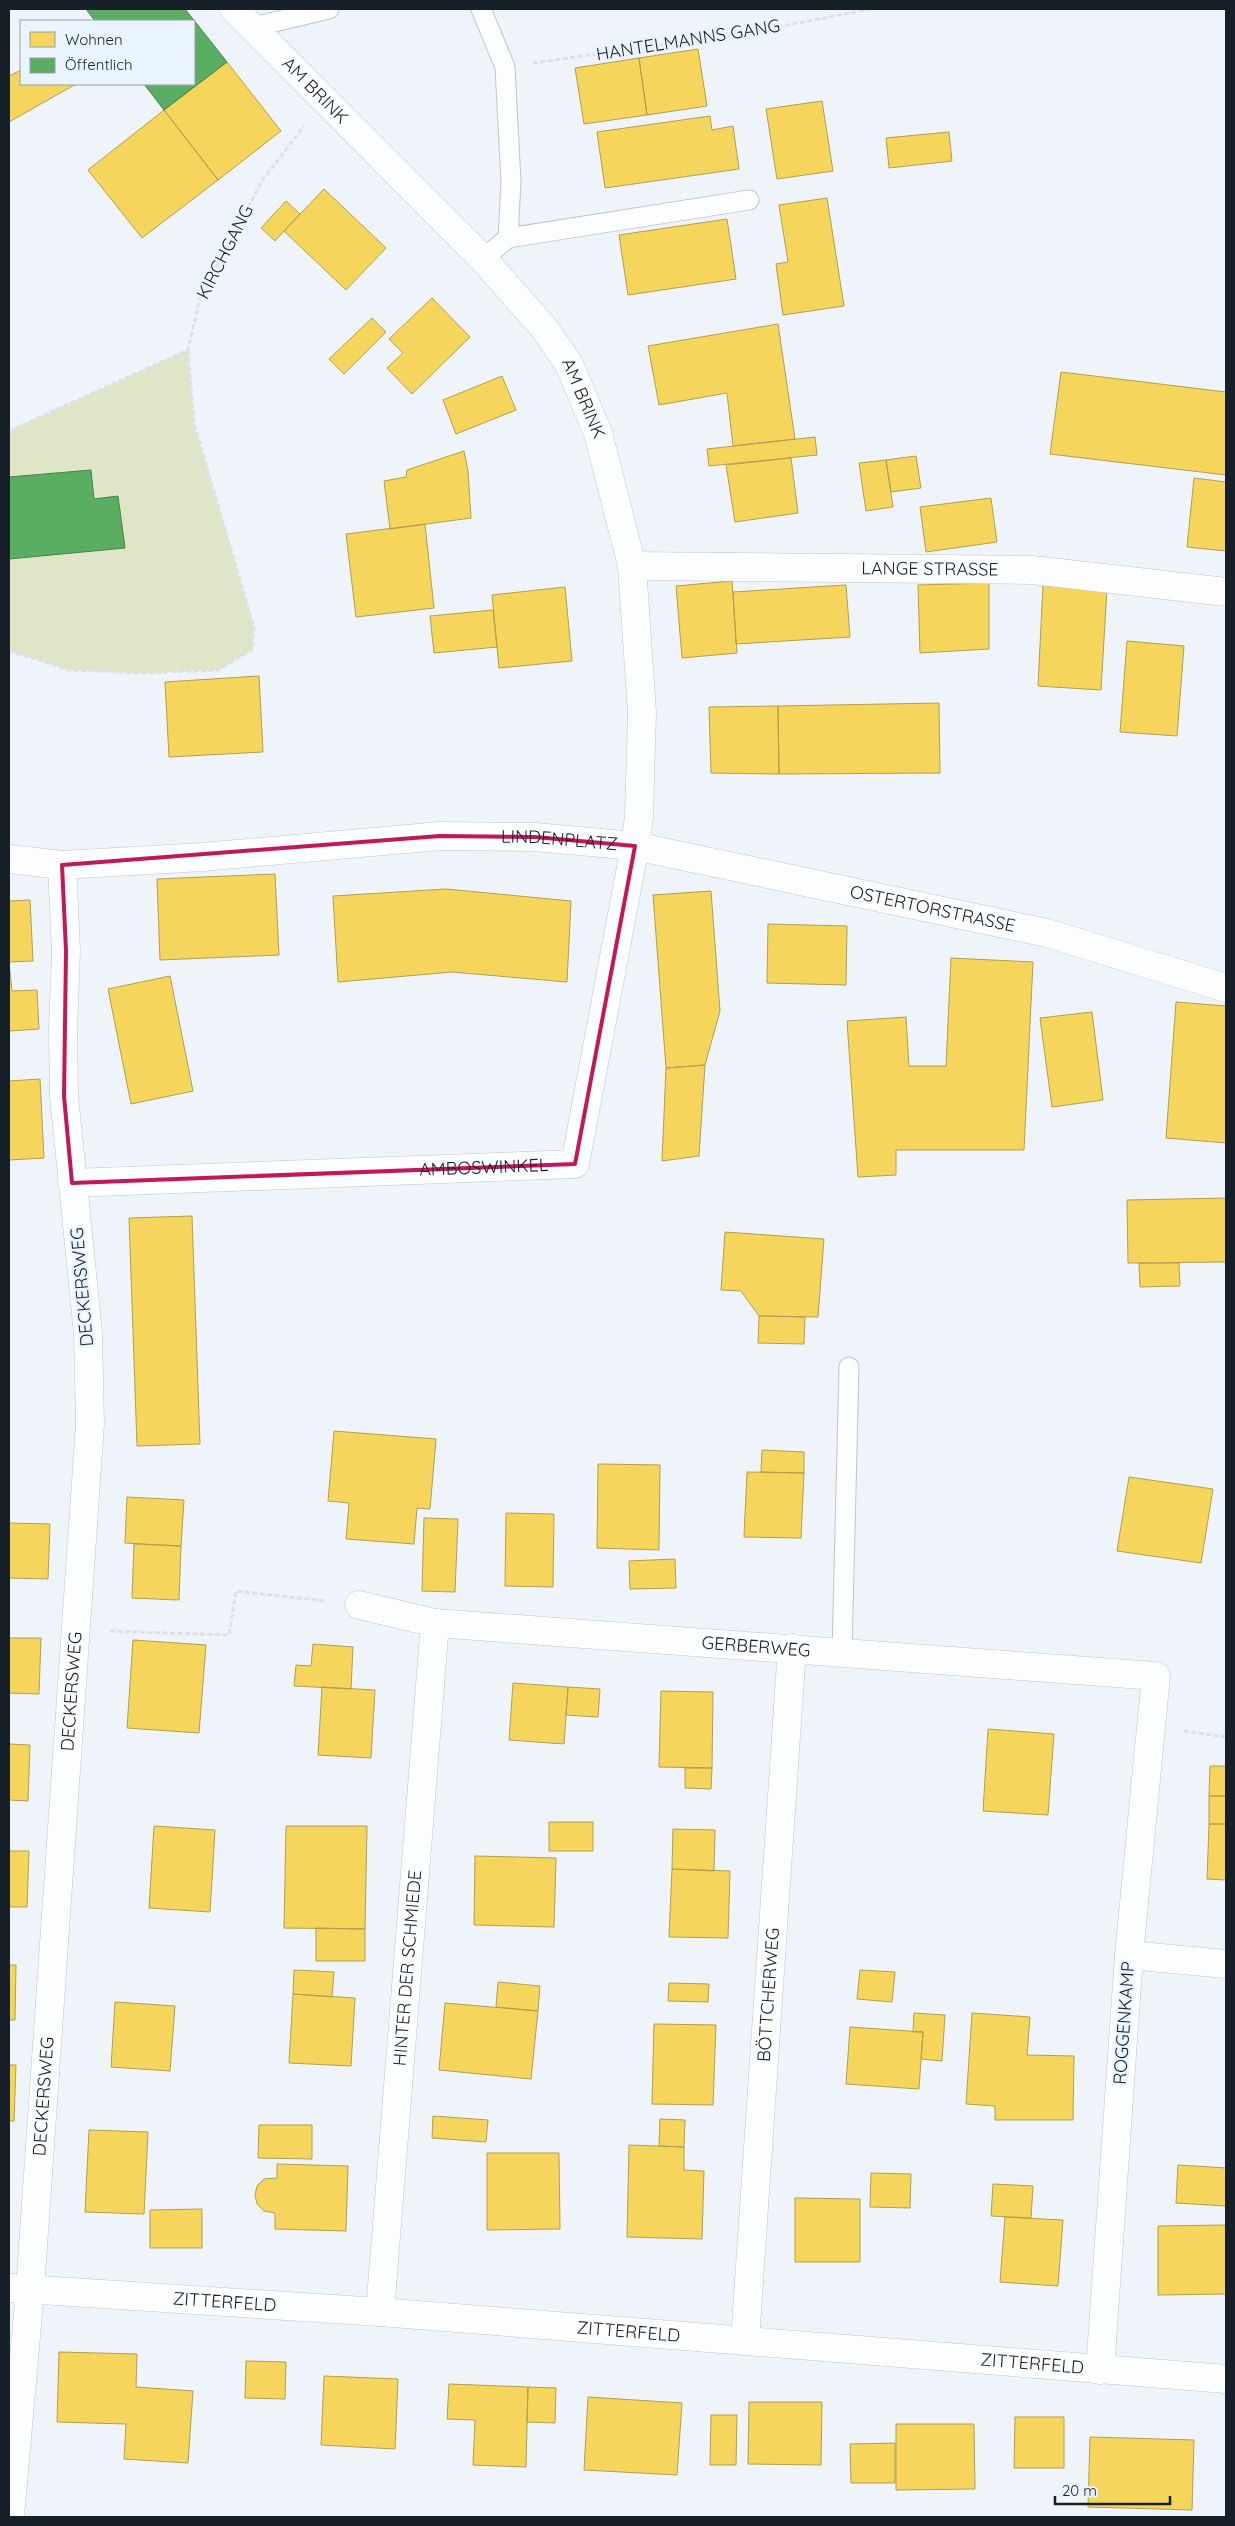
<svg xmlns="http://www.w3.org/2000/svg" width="1235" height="2526" font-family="Quicksand,sans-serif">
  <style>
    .green { fill: #dfe5c7 }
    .homes { fill: #f6d55c; stroke: #b39f4d }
    .public { fill: #5aae61; stroke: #468350 }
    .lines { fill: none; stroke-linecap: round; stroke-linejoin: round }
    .service-casing { stroke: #bec5cc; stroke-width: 21 }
    .minor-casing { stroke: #bec5cc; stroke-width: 29 }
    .tertiary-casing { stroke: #bec5cc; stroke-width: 29 }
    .path { stroke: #dfe0e2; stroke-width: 3; stroke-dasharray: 5 2.5; stroke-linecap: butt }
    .service { stroke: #fcfdfe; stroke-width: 19 }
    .minor { stroke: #fcfdfe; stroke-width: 28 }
    .tertiary { stroke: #fcfdfe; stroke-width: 28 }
    .marked { fill: none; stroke: #c2185b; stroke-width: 4; stroke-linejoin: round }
    .labels { text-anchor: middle; stroke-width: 5; stroke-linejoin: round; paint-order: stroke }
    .street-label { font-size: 18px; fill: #172029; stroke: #eaf4fe }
  </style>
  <rect width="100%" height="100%" fill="#eef4fa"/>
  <!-- green -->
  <path class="green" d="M188 350 194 424 254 628 252 650 218 670 140 673 70 670 9 651V431Z"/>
  <!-- homes -->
  <path class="homes" d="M698 49 707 106 647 115 639 58Z
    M639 58 647 115 584 124 575 68Z
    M227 62 281 131 218 180 164 110Z
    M21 70V84H76L9 122V76Z
    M822 101 833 171 777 179 766 109Z
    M164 110 218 180 142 238 88 170Z
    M710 116 712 130 733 126 739 169 605 188 597 132Z
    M949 132 952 161 889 168 886 138Z
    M324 189 386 248 346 290 284 231Z
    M827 198 844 306 783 315 776 264 788 262 779 205Z
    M286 201 300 214 275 241 261 228Z
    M727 219 736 279 628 295 619 235Z
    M432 298 470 337 412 394 387 368 403 353 389 339Z
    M372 318 386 332 344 374 329 359Z
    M778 324 795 439 733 446 727 393 659 405 648 346Z
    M1061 372 1226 392V475L1050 454Z
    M502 376 516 410 456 434 443 400Z
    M815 437 817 455 709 466 707 449Z
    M464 451 468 471 471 518 390 529 384 481 406 477 407 470Z
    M916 456 921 488 891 492 886 460Z
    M791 458 798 513 735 522 726 465Z
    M886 460 893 507 866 511 859 463Z
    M1194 478 1226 482V551L1187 547Z
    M991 498 997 542 926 552 920 507Z
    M425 524 434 608 356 617 346 534Z
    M732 581 737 653 682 658 676 586Z
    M989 583V649L920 653 918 585Z
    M846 585 850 637 736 644 733 592Z
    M1043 585 1107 589 1101 690 1038 686Z
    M565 587 572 661 499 668 492 595Z
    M493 610 497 647 434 653 430 616Z
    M1127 641 1184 646 1177 736 1120 732Z
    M259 676 263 752 169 757 165 682Z
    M939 703 940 773 779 774 778 706Z
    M778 706 779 774 711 773 709 707Z
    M275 874 279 955 160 960 157 879Z
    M446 889 571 901 567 982 452 972 338 982 333 896Z
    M711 891 720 1011 705 1065 666 1068 653 895Z
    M30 900 33 961 9 962V901Z
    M768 924 847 926 846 985 767 983Z
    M951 958 1033 962 1024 1150H896V1175L858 1177 847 1021 906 1017 909 1066H946Z
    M9 962 12 991 37 990 39 1029 9 1031Z
    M170 976 193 1091 131 1104 108 989Z
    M1176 1002 1226 1006V1143L1166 1138Z
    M1092 1012 1103 1100 1052 1107 1040 1018Z
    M705 1065 699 1156 662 1161 666 1068Z
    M40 1079 44 1158 9 1160V1081Z
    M1226 1198V1262L1128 1263 1127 1200Z
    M192 1216 200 1444 137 1446 129 1218Z
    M725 1232 824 1239 818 1317 759 1316 741 1291 721 1290Z
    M1139 1263H1179L1180 1286 1140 1287Z
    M759 1316 805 1317 804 1344 758 1343Z
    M334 1431 436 1439 430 1509 417 1508 414 1544 346 1539 349 1503 328 1501Z
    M762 1450 804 1452V1473L761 1472Z
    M598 1464 660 1465 659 1550 597 1548Z
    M747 1472 804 1473 801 1538 744 1537Z
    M1129 1477 1213 1489 1201 1563 1117 1551Z
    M127 1497 184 1500 181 1546 125 1543Z
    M506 1513 554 1514 553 1587 505 1586Z
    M424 1518 458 1519 455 1592 422 1591Z
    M9 1523 50 1524 48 1579 9 1578Z
    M134 1544 181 1546 179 1600 132 1598Z
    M675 1559 676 1588 630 1589 629 1561Z
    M9 1638H41L39 1694 9 1693Z
    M133 1640 206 1645 199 1733 127 1728Z
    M313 1644 353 1647 351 1689 294 1686 296 1665 311 1666Z
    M513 1683 568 1687 564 1744 509 1740Z
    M322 1687 375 1690 371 1758 318 1755Z
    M568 1687 600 1689 598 1717 566 1715Z
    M661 1691 713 1692 712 1768 659 1767Z
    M988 1729 1054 1734 1048 1815 983 1811Z
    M9 1744 30 1745 28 1801 9 1800Z
    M1210 1766H1226V1796H1209Z
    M685 1768H712L711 1789 685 1788Z
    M1209 1796H1226V1824H1209Z
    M549 1822H593V1851H549Z
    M1209 1824H1226V1880L1207 1879Z
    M154 1826 215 1830 210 1912 149 1908Z
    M286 1826H367L365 1929 284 1928Z
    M673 1829 715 1830 714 1871 672 1869Z
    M9 1851H29L27 1907H9Z
    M475 1856 556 1858 554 1927 474 1925Z
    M672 1869 730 1871 728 1938 669 1937Z
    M316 1928 365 1929V1961H316Z
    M9 1965H16L15 2020H9Z
    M294 1970 334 1972 332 1997 293 1994Z
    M860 1970 895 1972 892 2002 857 1999Z
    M498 1982 540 1986 538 2011 496 2007Z
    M669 1983 709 1984 708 2002 668 2001Z
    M293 1994 355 1998 351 2066 289 2063Z
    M115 2002 175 2006 170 2071 111 2067Z
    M445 2003 538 2011 531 2079 439 2070Z
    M914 2013 945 2015 942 2061 921 2059 923 2032H913Z
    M972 2013 1030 2017 1027 2055 1074 2056 1073 2120H995V2106L966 2104Z
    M654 2024 716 2025 713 2105 652 2104Z
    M850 2027 923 2032 919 2089 846 2084Z
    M9 2065H16L14 2121H9Z
    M433 2116 488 2120 486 2142 432 2138Z
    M660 2119 685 2120 684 2147 659 2146Z
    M259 2125H312V2159L258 2158Z
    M89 2130 148 2132 144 2214 85 2212Z
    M629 2145 684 2147V2170L704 2171 702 2239 627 2237Z
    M487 2153H559L560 2229 487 2230Z
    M277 2164 348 2166 346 2231 275 2229V2213L264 2211 257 2204 255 2195 257 2186 264 2179 277 2178Z
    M1178 2165 1226 2168V2206L1176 2203Z
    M871 2173 911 2174 910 2208 870 2207Z
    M993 2184 1033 2186 1031 2218 991 2216Z
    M795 2198 860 2199V2262H795Z
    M202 2209V2248H150V2210Z
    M1005 2217 1063 2220 1058 2286 1000 2282Z
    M1226 2225V2294L1158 2295V2226Z
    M59 2352 137 2354 136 2387 193 2391 188 2463 124 2459 126 2424 57 2422Z
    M246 2361 286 2362 285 2399 245 2398Z
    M324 2376 398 2379 395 2449 321 2445Z
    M449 2384 528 2387 526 2467 473 2465 475 2420 447 2419Z
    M528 2387 556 2388 555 2423 527 2422Z
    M588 2397 682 2403 677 2475 584 2470Z
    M749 2402H822L821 2465 748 2464Z
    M711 2415H737L736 2465H710Z
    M1015 2417H1064V2468H1014Z
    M896 2424H974L975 2489 896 2490Z
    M1090 2437 1194 2440 1192 2510 1088 2507Z
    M895 2443V2483H851L850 2444Z"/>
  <!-- public -->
  <path class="public" d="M86 9H185L227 62 164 110 144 84H194V21H95Z
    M91 470 94 499 118 496 125 548 9 559V477Z"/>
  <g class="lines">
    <!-- service casing -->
    <g class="service-casing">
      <path id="service" d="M481 9 505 67 511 182 508 238 483 259
        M253 27 329 9
        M508 238 749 200
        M842 1653 849 1367"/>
    </g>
    <!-- minor casing -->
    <g class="minor-casing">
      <g id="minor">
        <path id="s1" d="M632 566 1033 570 1226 592"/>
        <path id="s2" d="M72 1183 575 1164 635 846"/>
        <path id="s3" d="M359 1605 435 1623 1156 1676 1129 1955 1100 2370"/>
        <path d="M1129 1955 1226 1964"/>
        <path id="s4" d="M9 2288 380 2312 1226 2379"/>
        <path id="s5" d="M380 2312 435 1623"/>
        <path id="s6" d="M745 2340 792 1648"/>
        <path id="s7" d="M10 2517 30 2290 90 1424 88 1333 64 1096 63 1029 66 951 62 865"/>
      </g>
    </g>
    <!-- tertiary casing -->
    <g class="tertiary-casing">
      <g id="tertiary">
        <path id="s8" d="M234 9 483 259 544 328 569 364 598 433 632 566 642 712 639 817 635 846"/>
        <path id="s9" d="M9 859 62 865 203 857 440 836 535 837 635 846 1047 933 1226 988"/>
      </g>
    </g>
    <!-- path -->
    <path class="path" d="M533 63 740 34 871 9
      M9 431 188 350 200 297 262 181 304 126
      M9 651 70 670 140 673 218 670 252 650 254 628 194 424 188 350
      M110 1631 229 1635 236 1591 326 1601
      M1184 1731 1226 1737"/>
    <!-- service -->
    <use href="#service" class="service"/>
    <!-- minor -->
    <use href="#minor" class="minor"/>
    <!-- tertiary -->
    <use href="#tertiary" class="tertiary"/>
  </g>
  <!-- marked area -->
  <path class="marked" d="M440 836 535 837 635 846 575 1164 72 1183 64 1096 66 951 62 865Z"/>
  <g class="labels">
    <!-- street labels -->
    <g class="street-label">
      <text transform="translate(688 40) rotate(-9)" y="6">HANTELMANNS GANG</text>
      <text dy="6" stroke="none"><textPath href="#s8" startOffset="115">AM BRINK</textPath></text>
      <text transform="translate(225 252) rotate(-63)" y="6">KIRCHGANG</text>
      <text dy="6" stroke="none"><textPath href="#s8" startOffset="526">AM BRINK</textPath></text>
      <text dy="6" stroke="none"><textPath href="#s1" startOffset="298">LANGE STRASSE</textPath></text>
      <text dy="6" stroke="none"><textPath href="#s9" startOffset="552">LINDENPLATZ</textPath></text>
      <text dy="6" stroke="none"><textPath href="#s9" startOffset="932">OSTERTORSTRASSE</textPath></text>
      <text dy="6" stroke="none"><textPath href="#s2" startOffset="412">AMBOSWINKEL</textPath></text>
      <text transform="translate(82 1287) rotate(-95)" y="6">DECKERSWEG</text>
      <text dy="6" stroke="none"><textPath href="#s3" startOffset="400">GERBERWEG</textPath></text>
      <text dy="6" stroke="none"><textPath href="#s7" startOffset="828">DECKERSWEG</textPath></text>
      <text dy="6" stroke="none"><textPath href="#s5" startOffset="345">HINTER DER SCHMIEDE</textPath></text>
      <text dy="6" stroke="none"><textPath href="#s6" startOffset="346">BÖTTCHERWEG</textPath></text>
      <text transform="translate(1124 2023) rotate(-86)" y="6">ROGGENKAMP</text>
      <text dy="6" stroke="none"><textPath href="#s7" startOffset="422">DECKERSWEG</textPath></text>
      <text dy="6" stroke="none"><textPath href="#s4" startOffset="216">ZITTERFELD</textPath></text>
      <text dy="6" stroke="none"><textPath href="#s4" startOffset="621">ZITTERFELD</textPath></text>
      <text dy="6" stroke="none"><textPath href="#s4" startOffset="1026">ZITTERFELD</textPath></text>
    </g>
  </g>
  <!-- border -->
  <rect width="1235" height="2526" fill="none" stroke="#172029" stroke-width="20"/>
  <!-- legend -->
  <rect x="20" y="20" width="175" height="65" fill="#eaf4fe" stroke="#969fa9"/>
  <rect x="30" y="32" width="25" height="15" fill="#f6d55c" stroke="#969fa9"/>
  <text x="65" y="45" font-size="15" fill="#172029">Wohnen</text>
  <rect x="30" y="58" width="25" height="15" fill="#5aae61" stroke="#969fa9"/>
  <text x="65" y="70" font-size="15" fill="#172029">Öffentlich</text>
  <!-- scale -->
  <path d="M1055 2496v8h115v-8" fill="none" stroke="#172029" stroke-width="2.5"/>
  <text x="1062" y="2496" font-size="15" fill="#172029" stroke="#eaf4fe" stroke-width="4" paint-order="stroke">20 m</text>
</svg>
